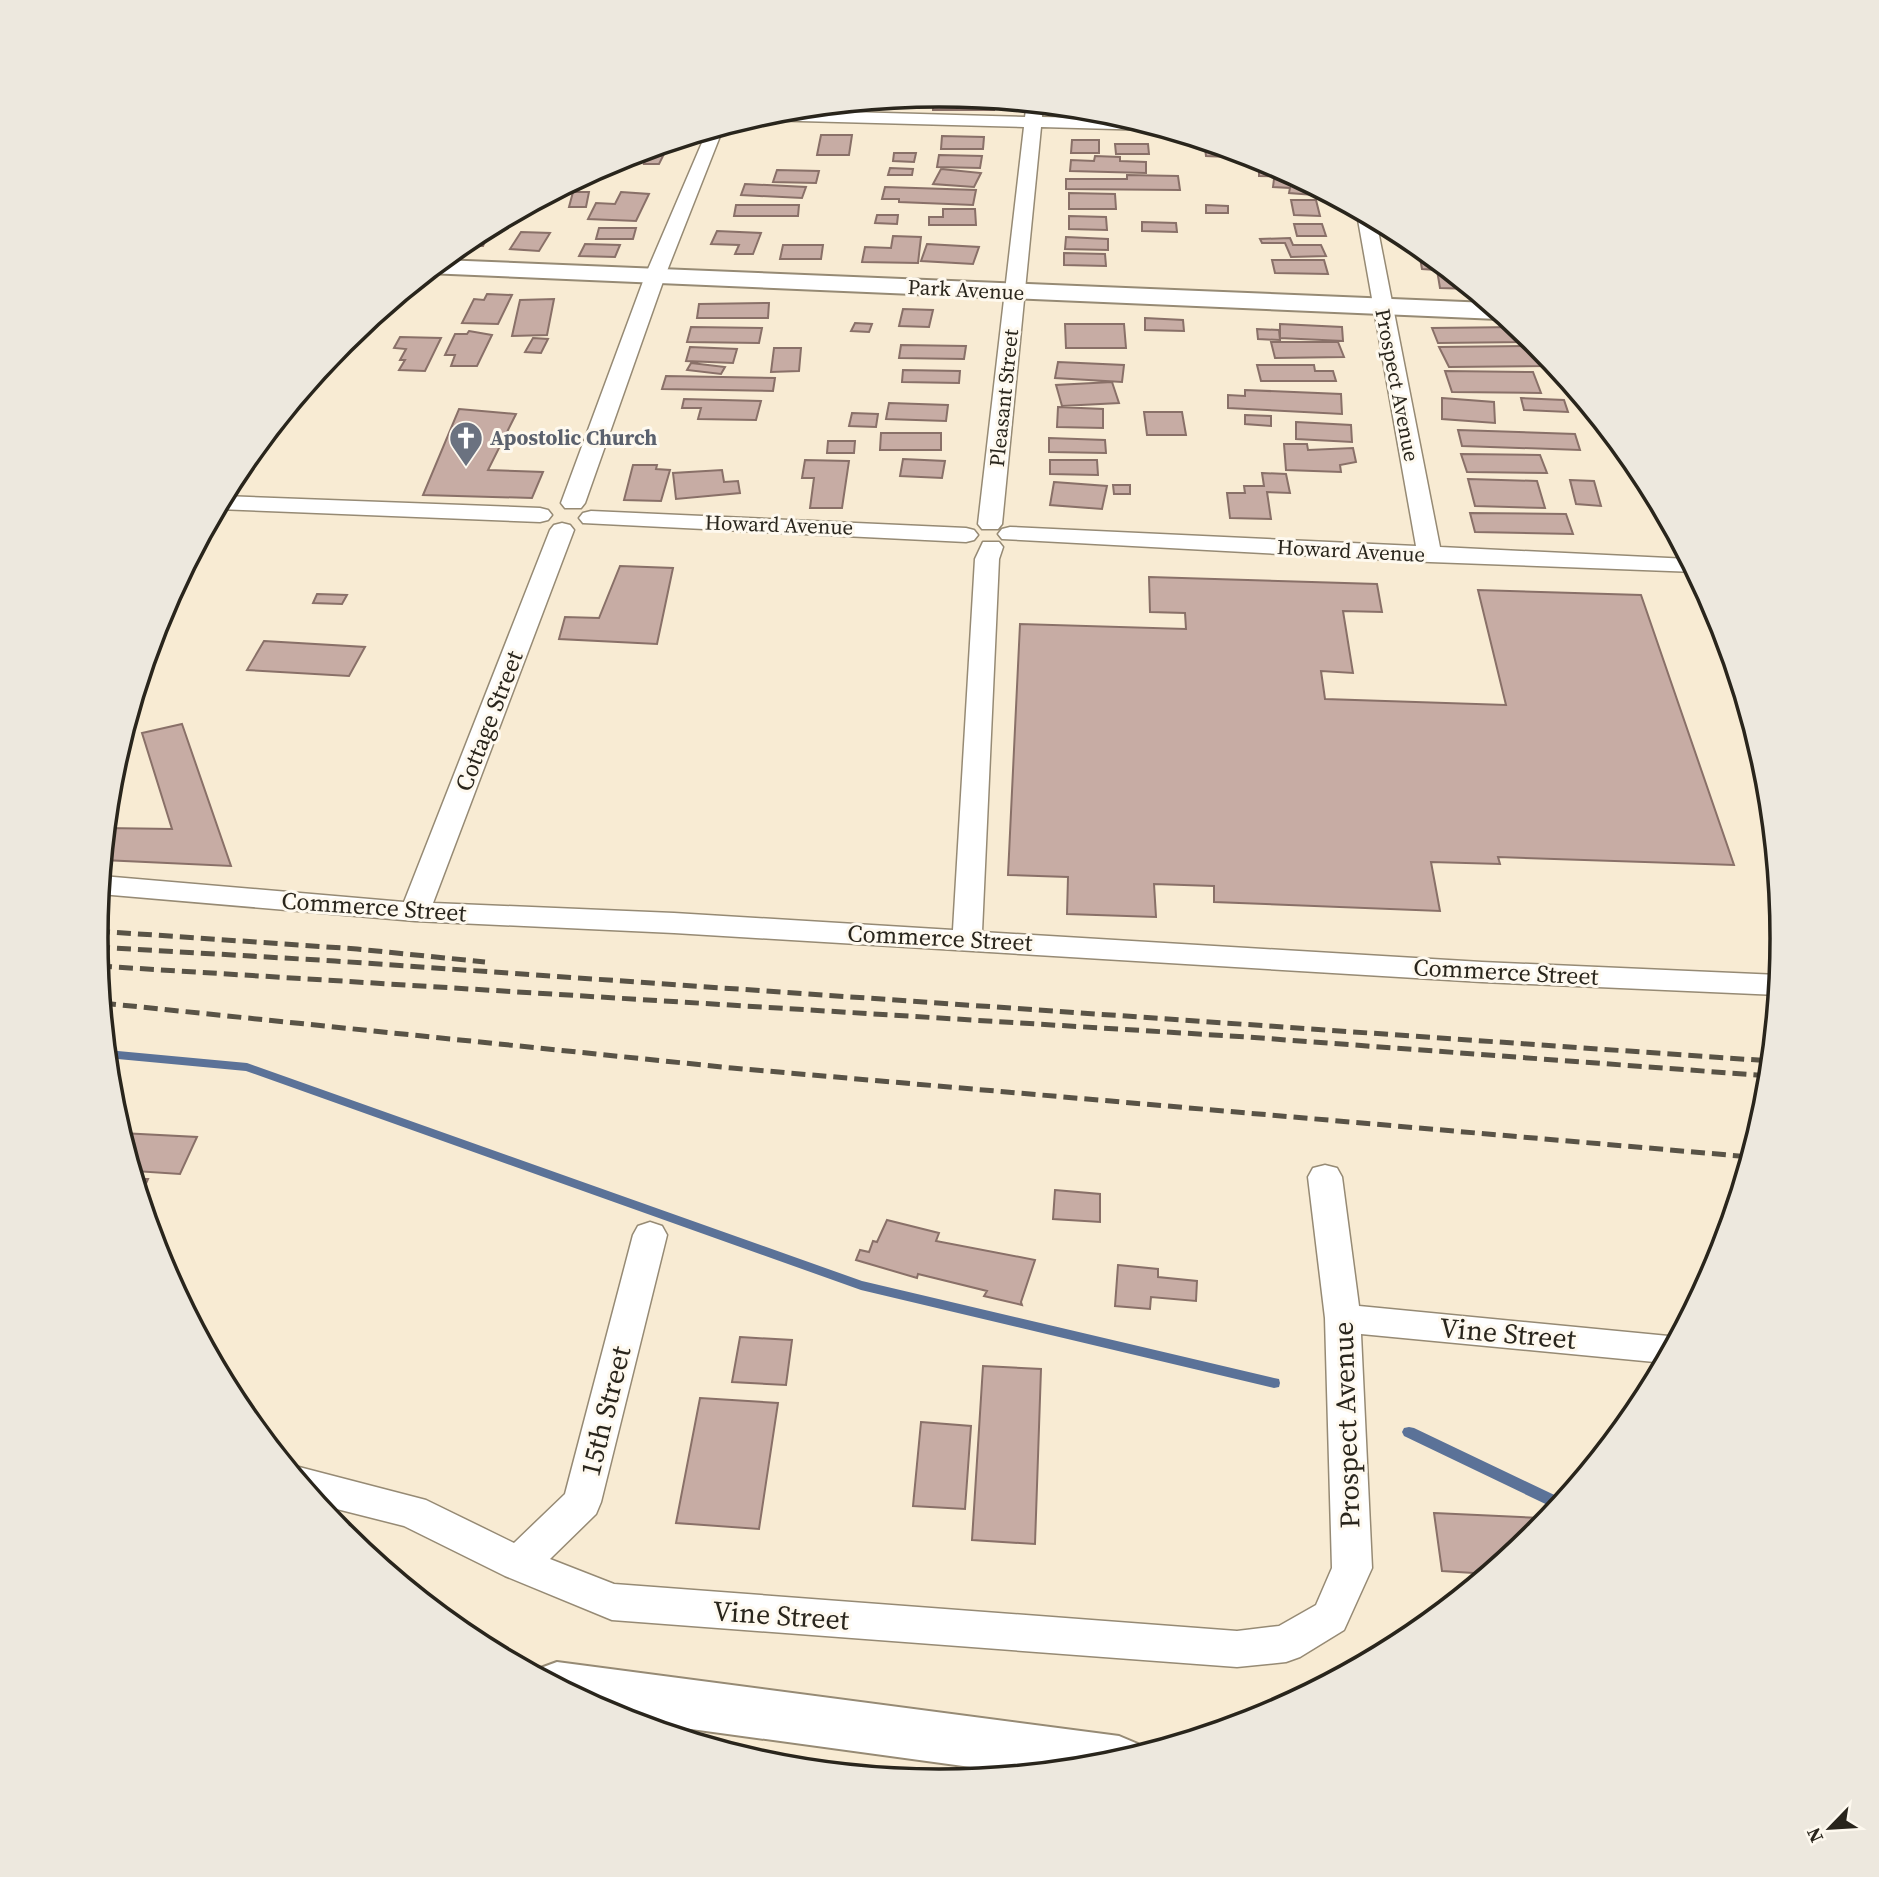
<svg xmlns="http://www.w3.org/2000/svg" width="1879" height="1877" font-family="'Source Serif 4',serif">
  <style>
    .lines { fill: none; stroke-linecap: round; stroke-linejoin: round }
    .stream { fill: #5b7298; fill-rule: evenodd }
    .building { fill: #c7aca4; stroke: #897068; stroke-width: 2 }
    .street-casing { stroke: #968a74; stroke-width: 3 }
    .secondary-casing { stroke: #968a74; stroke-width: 4 }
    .highway-casing { stroke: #968a74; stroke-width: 4 }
    .street { fill: #fff; fill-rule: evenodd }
    .secondary { fill: #fff; fill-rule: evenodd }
    .highway { fill: #fff; fill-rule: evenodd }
    .rail { stroke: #595346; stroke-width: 5; stroke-dasharray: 14 7; stroke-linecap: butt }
    .labels { text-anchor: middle; stroke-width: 6; stroke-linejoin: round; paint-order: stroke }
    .far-street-label { font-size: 21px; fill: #29251c; stroke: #fef9ef }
    .far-worship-label { font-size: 21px; font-weight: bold; fill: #5b616d; stroke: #fef9ef; text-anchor: start }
    .street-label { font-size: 24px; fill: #29251c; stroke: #fef9ef }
    .near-street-label { font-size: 28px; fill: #29251c; stroke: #fef9ef }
    .rim { fill: none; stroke: #29251c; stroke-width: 3.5 }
  </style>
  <rect width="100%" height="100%" fill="#f8ebd3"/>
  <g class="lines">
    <!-- stream -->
    <path class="stream" d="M107 1050 247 1063 862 1281 1274 1378 1279 1379 1280 1383 1279 1387 1274 1388 861 1290 246 1071 107 1058Z
      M1409 1427 1414 1428 1565 1500 1556 1509 1404 1436 1402 1432 1404 1428Z"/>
  </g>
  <!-- building -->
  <path class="building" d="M947 97 993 100 994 110H933V102H947Z
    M821 135H852L849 155H817Z
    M942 136 984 137 983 149H941Z
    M1072 140H1099V153H1071Z
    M1115 144H1148L1149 154H1116Z
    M1205 148 1227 149V157L1206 156Z
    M894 153H916L914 162 893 161Z
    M646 155 663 156 659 164H644Z
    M939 155 982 156 980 168 937 167Z
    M1095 156 1120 157V161L1146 162V173L1070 171 1071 160 1094 161Z
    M1268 162 1296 177 1259 176V167L1268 168Z
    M890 168 913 169 912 175H888Z
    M941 169 981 173 974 187 933 184Z
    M777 170 819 171 816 183 773 182Z
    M1127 175 1178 176 1180 190 1066 189V179H1127Z
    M1274 179 1304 181 1315 187 1314 195 1289 193 1290 188 1273 187Z
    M745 184 806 187 802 198 741 195Z
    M885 187 976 190 973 205 899 202V199H882Z
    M573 192H589L586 207H569Z
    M621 192 649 194 636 221 588 219 596 203 615 204Z
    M1069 193 1115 194 1116 209H1069Z
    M1291 200H1316L1320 216 1294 215Z
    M736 205H799L798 216H734Z
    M1206 205 1228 206V213H1206Z
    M943 209H975L976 225H929V217H943Z
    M877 215H898L897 224 875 223Z
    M1069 216 1106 217 1107 230 1069 229Z
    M1142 222 1176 223 1177 232 1142 231Z
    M1294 224H1322L1326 236H1297Z
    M492 225 483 246 460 245 471 237Z
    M599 228H636L633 239H596Z
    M717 231 761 233 753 254H735L739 245 711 244Z
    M521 232 550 233 539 251 510 249Z
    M893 236 921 237 918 263 862 262 865 247 891 248Z
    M1066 237 1108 239V250L1065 249Z
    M1290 238 1293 245H1321L1326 256 1291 257 1285 243H1262L1260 239Z
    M585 244 620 245 615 257 579 256Z
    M927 244 979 247 973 264 921 261Z
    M783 245H823L821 259H780Z
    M1418 247 1422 248 1471 289 1440 288 1437 270 1422 269Z
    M1064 253 1105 254 1106 266 1064 265Z
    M1272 260H1324L1328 274 1275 273Z
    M487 294 512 295 498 324 462 323 474 299 484 300Z
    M554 299 547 335 512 336 520 300Z
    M769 303 768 318H697L699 304Z
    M903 309 933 310 929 327 899 326Z
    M1145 318 1183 320 1184 331 1145 330Z
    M855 323 872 324 869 332 851 331Z
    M1065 324H1124L1126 348H1066Z
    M1280 324 1342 327 1343 341 1280 338Z
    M691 327 762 328 759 343 687 342Z
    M1518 327 1527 342 1438 343 1432 328Z
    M1257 329 1279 330 1280 340 1258 339Z
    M469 331 492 335 477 366H451L455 355H445L455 334H467Z
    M400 337 441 338 425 371 399 370 405 360H400L406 349 394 348Z
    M533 338 548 339 541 353 525 352Z
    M1271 342H1338L1344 357 1275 358Z
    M901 345 966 346 964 359 899 358Z
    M1536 346 1546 366 1449 367 1439 347Z
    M690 347 737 349 733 363 686 361Z
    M774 348H801L799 371 771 372Z
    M1058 362 1124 365 1122 382 1055 378Z
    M691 363 725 367 721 374 687 370Z
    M1257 365H1314L1315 371H1333L1336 381H1261Z
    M903 370 960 371 959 383 902 382Z
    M1445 371 1533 372 1541 393 1452 392Z
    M666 376 775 378 773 391 662 389Z
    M1112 382 1119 403 1062 406 1056 385Z
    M1245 390 1341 394 1342 414 1228 408V395L1245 396Z
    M1442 398 1494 402 1495 423 1442 419Z
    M1521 398 1564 400 1568 412 1524 410Z
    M684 399 761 401 756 420 698 419 701 408H682Z
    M889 403 948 405 946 421 886 419Z
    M1058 407 1103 409V428L1057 427Z
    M459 409 516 414 488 470 543 472 532 498 423 495Z
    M1144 412H1182L1186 435H1147Z
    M852 413 878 414 876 427 849 426Z
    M1245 415 1271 416V426L1245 424Z
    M1296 422 1351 425 1352 442 1296 439Z
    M1458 430 1575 434 1580 450 1462 446Z
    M881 433H941V450H880Z
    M1049 438 1105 440 1106 453 1049 452Z
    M828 441H855L854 453H827Z
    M1284 444H1307L1308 450 1353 448 1356 462 1340 465 1341 472 1286 470Z
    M1461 454 1540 455 1547 473 1467 472Z
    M903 459 945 461 942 478 900 476Z
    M805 460 849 461 842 508H810L814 478H802Z
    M1050 460H1097L1098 475 1050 474Z
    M633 465H657L656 469 670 470 661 501 624 500Z
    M722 470 724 482 738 481 740 493 676 499 673 473Z
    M1262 473 1286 474 1290 493 1267 492 1271 519 1230 518 1227 493H1245L1244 486H1264Z
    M1468 479 1537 481 1545 508 1475 506Z
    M1570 480 1594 481 1601 506 1576 504Z
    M1054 482 1107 486 1102 509 1050 505Z
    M1113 485H1130V494H1114Z
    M1470 513 1566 514 1573 534 1475 532Z
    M620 566 673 568 657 644 559 639 565 617 599 618Z
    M1149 577 1377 584 1382 612 1343 611 1353 673 1321 671 1325 699 1506 705 1478 590 1641 595 1734 865 1498 857 1500 864 1431 862 1440 911 1214 902V886L1154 884 1156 917 1067 914 1068 877 1008 875 1020 624 1186 629 1185 613 1150 612Z
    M317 594 347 595 342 604 313 603Z
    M264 641 365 647 349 676 247 670Z
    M182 724 231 866 103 860 106 828 172 829 142 733Z
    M121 1133 197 1137 180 1174 135 1171 134 1176Z
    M135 1179H148L140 1197Z
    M1055 1190 1100 1194V1222L1053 1219Z
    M887 1220 939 1233 936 1241 1035 1260 1021 1302 1022 1305 984 1296 987 1291 918 1274 917 1278 856 1260 860 1250 869 1252 873 1241 877 1242Z
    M1118 1265 1158 1269V1277L1197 1281 1196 1301 1151 1297 1150 1309 1115 1306Z
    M740 1337 792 1340 786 1385 732 1382Z
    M983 1366 1041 1369 1035 1544 972 1540Z
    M700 1398 778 1403 759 1529 676 1523Z
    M921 1422 971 1426 965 1509 913 1506Z
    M1434 1513 1540 1518 1542 1529 1490 1574 1442 1571Z"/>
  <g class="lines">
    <!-- street casing -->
    <g class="street-casing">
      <path id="street" d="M1027 103 1043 105 1042 117 1133 119 1159 127 1152 130 1041 127 1002 524 998 529H982L978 524 1024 127 760 120 753 117 778 110 1025 117Z
        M724 126 665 276 585 503 581 508H565L561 503 645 276 707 131Z
        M1359 210 1376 220 1440 547 1689 559 1696 572 1430 562 1002 539 998 534 1002 529 1010 527 1416 546 1357 214Z
        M224 496 540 508 548 510 552 515 548 520 540 522 217 509Z
        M591 511 966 528 974 530 978 535 974 540 966 542 583 523 579 518 583 513Z
        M562 523 570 525 574 530 433 903 674 913 953 930 975 559 983 542H999L1003 547 999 559 982 932 1482 962 1779 975 1778 995 1482 982 674 933 415 921 100 894 102 876 404 902 550 530 554 525Z
        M1325 1165 1337 1168 1342 1177 1359 1306 1679 1337 1665 1363 1361 1334 1372 1568 1344 1630 1300 1657 1286 1662 1237 1667 612 1620 505 1576 404 1526 317 1504 289 1470 299 1467 426 1500 514 1543 565 1494 633 1235 638 1226 650 1222 662 1226 667 1235 601 1502 596 1514 550 1559 614 1584 1237 1631 1279 1626 1316 1605 1332 1568 1325 1318 1308 1177 1313 1168Z"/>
    </g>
    <!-- secondary casing -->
    <g class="secondary-casing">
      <path id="secondary" d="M442 260 1489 303 1506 317 1498 319 427 273Z"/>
    </g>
    <!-- highway casing -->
    <g class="highway-casing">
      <path id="highway" d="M557 1662 1119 1736 1138 1744 1143 1754 1104 1766 1022 1774 618 1719 535 1675 538 1669Z"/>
    </g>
    <!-- street -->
    <use href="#street" class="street"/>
    <!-- secondary -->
    <use href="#secondary" class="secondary"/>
    <!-- highway -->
    <use href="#highway" class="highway"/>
    <!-- rail -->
    <path class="rail" d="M96 931 357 949 485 962
      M96 947 335 961 1771 1061
      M98 966 1247 1037 1770 1076
      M102 1003 732 1068 1751 1157"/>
  </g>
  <!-- icons -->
  <defs>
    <g id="church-pin" transform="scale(1.75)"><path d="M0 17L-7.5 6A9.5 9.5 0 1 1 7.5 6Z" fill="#6b7280" stroke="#fef9ef"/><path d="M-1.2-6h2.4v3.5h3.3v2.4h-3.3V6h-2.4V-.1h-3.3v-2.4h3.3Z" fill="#fff"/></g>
  </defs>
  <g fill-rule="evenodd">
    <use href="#church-pin" x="466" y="438"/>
  </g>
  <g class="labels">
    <!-- far-street labels -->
    <g class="far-street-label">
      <text transform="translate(966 290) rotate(3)" y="7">Park Avenue</text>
      <text transform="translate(1397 385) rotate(79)" y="7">Prospect Avenue</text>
      <text transform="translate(1004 398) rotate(-84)" y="7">Pleasant Street</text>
      <text transform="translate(779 525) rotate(2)" y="7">Howard Avenue</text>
      <text transform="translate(1351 551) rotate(3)" y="7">Howard Avenue</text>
    </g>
    <!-- far-worship labels -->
    <g class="far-worship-label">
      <text x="490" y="445">Apostolic Church</text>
    </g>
    <!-- street labels -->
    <g class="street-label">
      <text transform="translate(489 721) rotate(-69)" y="8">Cottage Street</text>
      <text transform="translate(374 907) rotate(4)" y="8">Commerce Street</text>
      <text transform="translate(940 938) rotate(3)" y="8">Commerce Street</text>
      <text transform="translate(1506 972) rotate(3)" y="8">Commerce Street</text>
    </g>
    <!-- near-street labels -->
    <g class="near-street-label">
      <text transform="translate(1508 1333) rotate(5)" y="10">Vine Street</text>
      <text transform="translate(605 1411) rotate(-76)" y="10">15th Street</text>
      <text transform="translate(1346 1425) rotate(-92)" y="10">Prospect Avenue</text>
      <text transform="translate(781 1615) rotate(4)" y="10">Vine Street</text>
    </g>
  </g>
  <!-- crop -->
  <path d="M0 0H1879V1877H0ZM108 938a831 831 0 1 1 1662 0a831 831 0 1 1-1662 0Z" fill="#ede8de" fill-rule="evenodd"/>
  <path class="rim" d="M108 938a831 831 0 1 1 1662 0a831 831 0 1 1-1662 0Z"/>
  <!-- north arrow -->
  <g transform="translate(1830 1828) rotate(245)" stroke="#fef9ef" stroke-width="5" paint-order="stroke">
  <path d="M0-5L12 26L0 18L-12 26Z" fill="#29251c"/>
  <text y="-10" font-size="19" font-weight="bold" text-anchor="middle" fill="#29251c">N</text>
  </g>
</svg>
